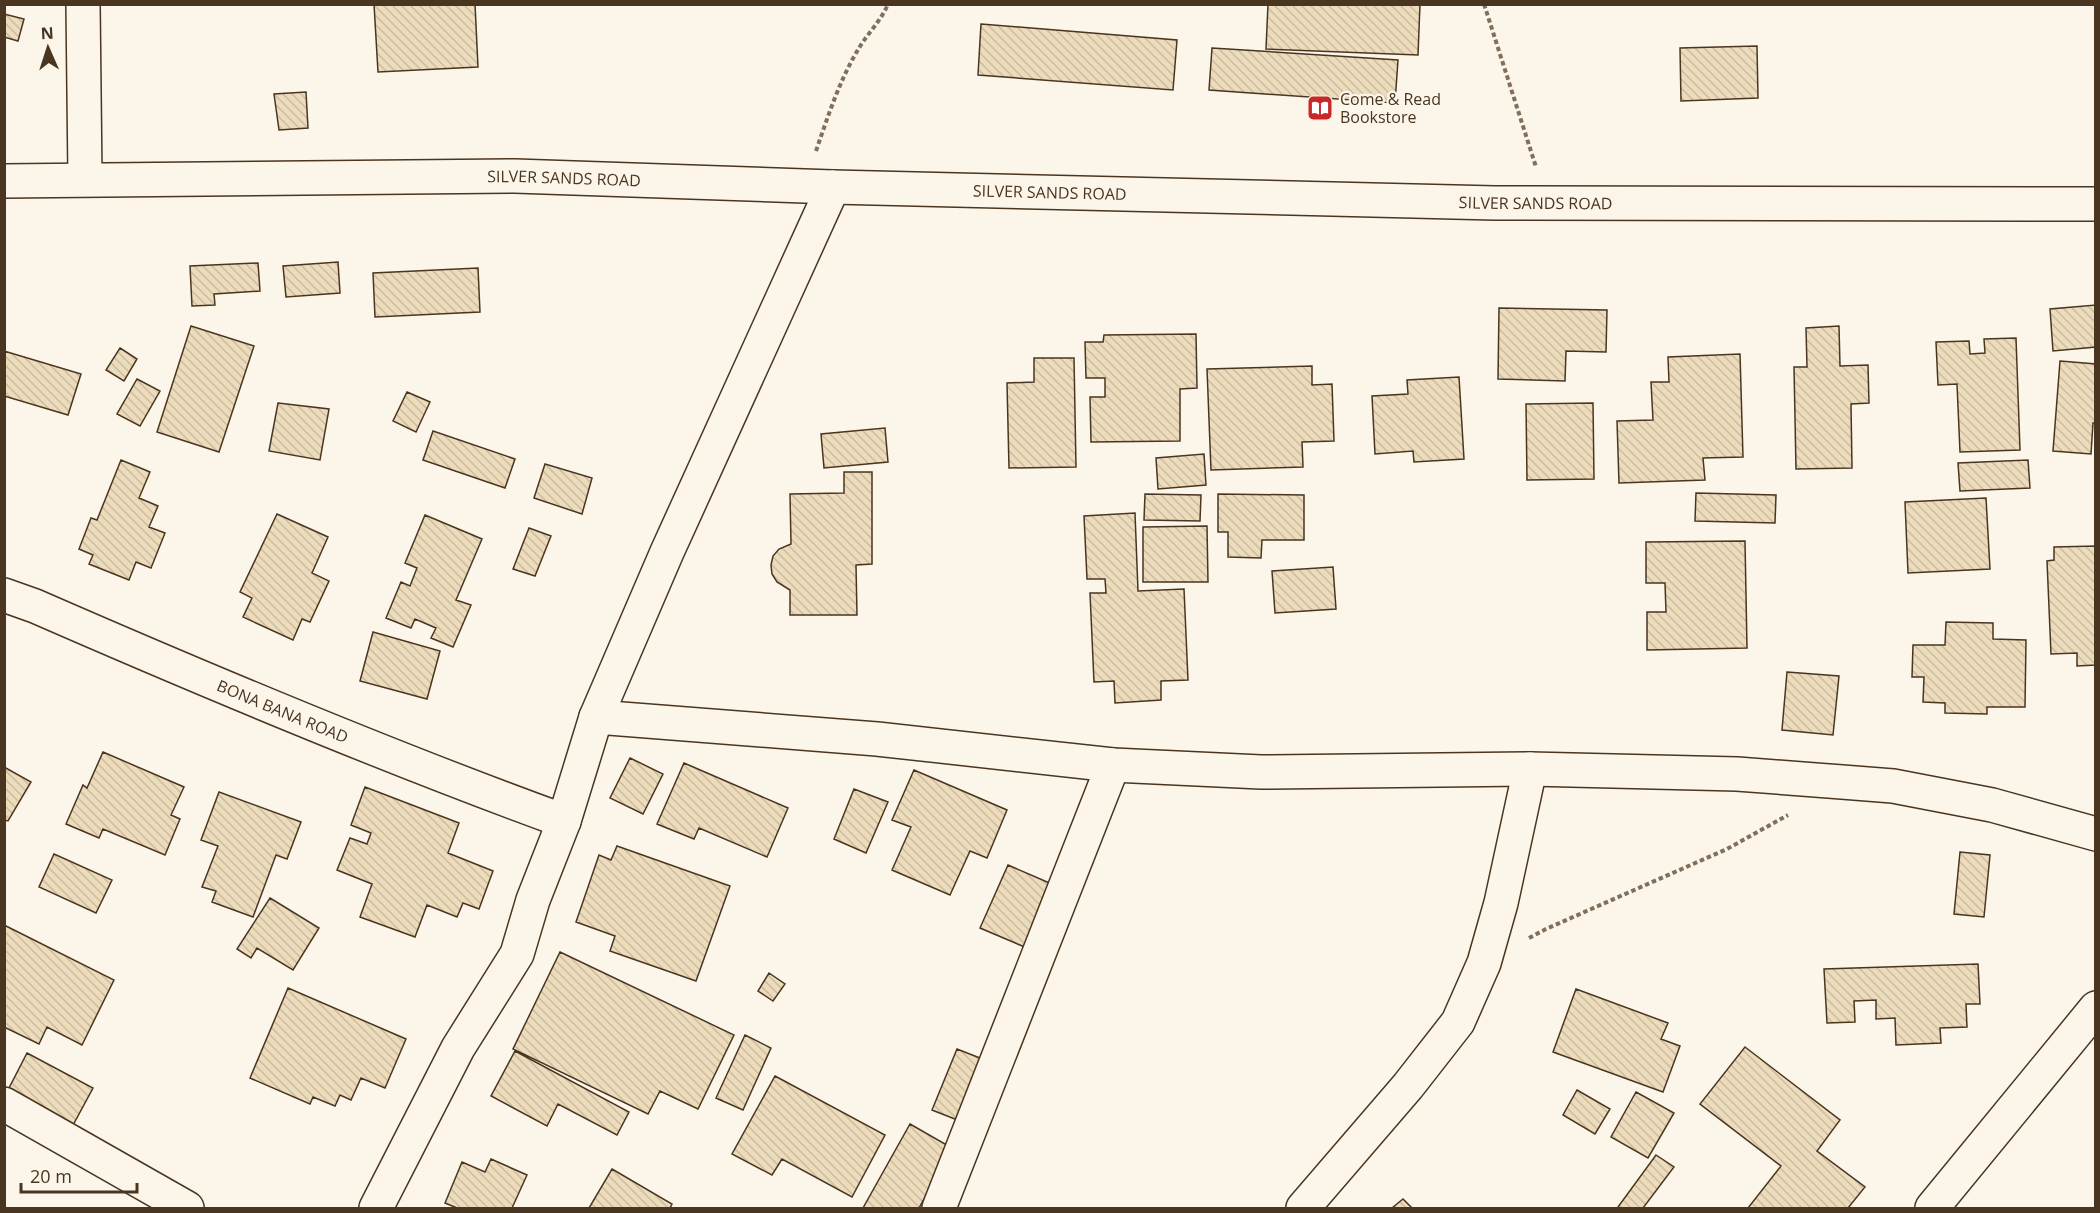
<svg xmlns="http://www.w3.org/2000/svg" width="2100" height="1213" font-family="'Open Sans',sans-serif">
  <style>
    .building { fill: url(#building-back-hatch); stroke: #4a3520; stroke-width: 1.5 }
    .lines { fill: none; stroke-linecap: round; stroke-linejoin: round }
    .minor-casing { stroke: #4a3520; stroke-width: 36 }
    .tertiary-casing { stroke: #4a3520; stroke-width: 36 }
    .path { stroke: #7f6f5c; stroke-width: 4; stroke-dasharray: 4.5 3; stroke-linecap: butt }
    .minor { stroke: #fbf6e9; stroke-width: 33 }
    .tertiary { stroke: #fbf6e9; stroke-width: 33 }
    .labels { text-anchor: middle; stroke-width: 4.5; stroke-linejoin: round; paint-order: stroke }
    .poi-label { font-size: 16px; fill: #4a3520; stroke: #fbf6e9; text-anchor: start }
    .street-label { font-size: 16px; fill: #4a3520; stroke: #fbf6e9 }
  </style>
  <defs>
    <pattern id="building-back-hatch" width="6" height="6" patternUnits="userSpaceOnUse" patternTransform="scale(1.5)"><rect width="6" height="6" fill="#ecdcbc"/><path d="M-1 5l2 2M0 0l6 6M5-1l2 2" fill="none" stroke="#ccbda1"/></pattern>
  </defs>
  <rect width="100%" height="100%" fill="#fbf6e9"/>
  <!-- building -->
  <path class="building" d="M374 4H475L478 67 378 72Z
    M1268 4H1420L1418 55 1266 49Z
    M4 14 24 19 18 41 4 37Z
    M981 24 1177 40 1173 90 978 75Z
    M1757 46 1758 98 1681 101 1680 48Z
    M1212 48 1398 60 1395 103 1209 90Z
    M306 92 308 128 279 130 274 94Z
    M338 262 340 293 286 297 283 266Z
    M258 263 260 291 214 294 215 305 192 306 190 266Z
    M478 268 480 312 375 317 373 273Z
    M2096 305V347L2053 351 2050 309Z
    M1499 308 1607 310 1606 352 1566 351 1565 381 1498 379Z
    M191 326 254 346 219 452 157 432Z
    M1839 326 1840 366 1868 365 1869 403 1851 404 1852 468 1796 469 1794 367H1807L1806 328Z
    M1196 334 1197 388 1180 389V441L1091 442 1090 397H1105V378H1086L1085 342H1103L1104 335Z
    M2016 338 2020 450 1960 452 1957 384 1938 385 1936 342 1969 341 1970 354 1985 353 1984 339Z
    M120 348 137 359 124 381 106 370Z
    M4 351 81 374 68 415 4 396Z
    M1740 354 1743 457 1703 458 1705 480 1619 483 1617 421 1653 420 1651 382H1669L1668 357Z
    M1034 358H1074L1076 467 1009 468 1007 383 1034 382Z
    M2060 361 2096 364V423H2093L2091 454 2053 451Z
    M1312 366V385L1332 384 1334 441 1302 442 1303 467 1211 470 1207 369Z
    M1459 377 1464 459 1414 462 1413 451 1375 454 1372 396 1408 394 1407 380Z
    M137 379 160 391 140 426 117 414Z
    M407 392 430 402 416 432 393 421Z
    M278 403 329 409 320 460 269 451Z
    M1593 403 1594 479 1527 480 1526 404Z
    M885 428 888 462 824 468 821 434Z
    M433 431 515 459 505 488 423 460Z
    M1204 454 1206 485 1158 489 1156 458Z
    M121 460 150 472 139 498 158 506 149 527 165 533 151 568 136 562 129 580 89 564 93 555 79 549 91 518 97 520Z
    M2028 460 2030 488 1960 491 1958 463Z
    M545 464 592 478 582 514 534 498Z
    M844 472H872V564L856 565 857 615H790V590L777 582 772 574 771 565 773 556 779 549 791 544 790 494 844 493Z
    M1696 493 1776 495 1775 523 1695 521Z
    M1145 494 1201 495 1200 521 1144 520Z
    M1218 494 1304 495V540H1262L1261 558 1228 557V532H1218Z
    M1986 498 1990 569 1908 573 1905 502Z
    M1135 513 1138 591 1184 589 1188 680 1161 681V700L1115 703 1114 681 1094 682 1090 593H1106L1105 579H1087L1084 516Z
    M277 514 328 537 312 573 329 581 310 622 302 619 293 640 243 617 252 598 240 592Z
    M425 515 482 539 456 600 471 605 453 647 431 638 436 628 415 619 411 628 386 618 401 582 410 586 417 568 405 563Z
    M1207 526 1208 582H1143V527Z
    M529 528 551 536 535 576 513 569Z
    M1745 541 1747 648 1647 650V612H1666L1665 583H1646V542Z
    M2096 546V665L2077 666V653L2051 654 2047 561 2054 560V547Z
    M1333 567 1336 609 1275 613 1272 571Z
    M1946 622 1993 623V639L2026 640 2025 707H1987V714L1945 713V703L1923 702 1924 677H1912L1913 645H1945Z
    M373 632 440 651 427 699 360 681Z
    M1787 672 1839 676 1833 735 1782 730Z
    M103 752 184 787 171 815 180 819 165 855 103 829 99 838 66 824 83 785 87 788Z
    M630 758 663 774 643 814 610 798Z
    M684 763 788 808 767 857 699 828 694 839 657 824Z
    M4 767 31 782 8 821 4 820Z
    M914 770 1007 810 987 858 970 851 950 895 892 870 911 827 892 820Z
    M365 787 459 823 448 853 493 871 479 909 463 903 457 917 427 905 415 937 360 917 372 884 337 870 350 838 367 844 371 833 351 825Z
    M854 789 888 802 866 853 834 839Z
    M219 792 301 822 287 859 276 855 253 917 212 902 216 891 202 887 218 846 201 840Z
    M617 846 730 886 696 981 610 951 615 936 576 922 599 855 611 860Z
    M1960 852 1990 855 1984 917 1954 914Z
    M54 854 112 880 96 913 39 887Z
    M1008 865 1054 885 1027 948 980 928Z
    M270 898 319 928 293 970 257 948 251 958 237 949Z
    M4 925 114 980 82 1045 47 1027 39 1044 4 1027Z
    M560 952 734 1035 698 1109 660 1091 648 1114 513 1049Z
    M1978 964 1980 1004H1966L1967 1027 1940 1028 1941 1043 1896 1045 1895 1018 1876 1019V1000L1854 1001 1855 1022 1827 1023 1824 969Z
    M769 973 785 984 773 1001 758 991Z
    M288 988 406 1039 385 1088 361 1078 351 1100 340 1095 335 1106 313 1097 310 1104 250 1078Z
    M1576 989 1668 1023 1661 1039 1680 1046 1663 1092 1553 1052Z
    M745 1035 771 1048 743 1110 716 1098Z
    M1745 1047 1840 1120 1817 1151 1865 1187 1848 1208H1748L1781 1166 1700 1104Z
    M957 1049 990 1062 965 1123 932 1110Z
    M515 1051 629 1112 617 1135 558 1104 547 1126 491 1096Z
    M27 1053 93 1088 72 1127 7 1092Z
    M775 1076 885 1135 852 1197 782 1159 772 1175 732 1154Z
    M1577 1090 1610 1109 1595 1134 1563 1115Z
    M1636 1092 1674 1113 1648 1158 1611 1137Z
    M910 1124 952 1148 919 1208H863Z
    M1656 1155 1674 1167 1643 1208H1620L1618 1207Z
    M491 1159 527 1175 512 1208H457L445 1203 462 1162 485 1172Z
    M612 1169 672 1204 670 1208H589Z
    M1403 1199 1412 1208H1392Z"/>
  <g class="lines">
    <!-- minor casing -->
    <g class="minor-casing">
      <g id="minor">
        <path d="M83 4 85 179"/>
        <path id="s1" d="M4 595 35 606C209 682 385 756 564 821"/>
        <path d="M596 717 877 739 1113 765 1261 772 1530 769 1737 774 1842 782 1893 786 1992 805 2096 834"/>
        <path d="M4 1104 187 1208"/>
        <path d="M376 1208 458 1048 517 954 533 900 564 821 596 717 667 552 833 187"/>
        <path d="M939 1208 1113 765"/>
        <path d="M1303 1208 1408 1086 1458 1022 1484 963 1501 903 1530 769"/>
        <path d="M1932 1208 2096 1008"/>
      </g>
    </g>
    <!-- tertiary casing -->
    <g class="tertiary-casing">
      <g id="tertiary">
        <path id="s2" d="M4 181 515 176 833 187 1495 203 2096 204"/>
      </g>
    </g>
    <!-- path -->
    <path class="path" d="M1484 4 1536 167
      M816 151C828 116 840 79 859 48 868 33 881 21 888 4
      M1529 938 1546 929 1727 849 1788 815"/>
    <!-- minor -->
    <use href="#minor" class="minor"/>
    <!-- tertiary -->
    <use href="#tertiary" class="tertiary"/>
  </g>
  <!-- icons -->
  <defs>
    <g id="library-square" transform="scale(1.35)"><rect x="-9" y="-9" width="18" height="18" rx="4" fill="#c62828" stroke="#fbf6e9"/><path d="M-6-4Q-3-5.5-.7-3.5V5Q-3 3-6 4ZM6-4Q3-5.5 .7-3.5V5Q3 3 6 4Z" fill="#fff"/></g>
  </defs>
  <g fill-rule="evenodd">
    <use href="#library-square" x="1320" y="108"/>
  </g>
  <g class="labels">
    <!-- poi labels -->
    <g class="poi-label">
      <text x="1340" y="105">Come &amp; Read<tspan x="1340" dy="18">Bookstore</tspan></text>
    </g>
    <!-- street labels -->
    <g class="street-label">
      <text dy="6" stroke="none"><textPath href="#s2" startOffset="560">SILVER SANDS ROAD</textPath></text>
      <text dy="6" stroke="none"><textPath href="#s2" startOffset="1046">SILVER SANDS ROAD</textPath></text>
      <text dy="6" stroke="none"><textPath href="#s2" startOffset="1532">SILVER SANDS ROAD</textPath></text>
      <text dy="6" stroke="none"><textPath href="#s1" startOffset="302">BONA BANA ROAD</textPath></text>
    </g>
  </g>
  <!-- border -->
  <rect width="2100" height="1213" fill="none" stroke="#4a3520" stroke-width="12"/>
  <!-- north arrow -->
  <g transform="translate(48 48) rotate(357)" stroke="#fbf6e9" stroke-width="4.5" paint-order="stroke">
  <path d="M0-4.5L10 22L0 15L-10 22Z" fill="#4a3520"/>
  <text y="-9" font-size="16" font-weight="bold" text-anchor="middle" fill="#4a3520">N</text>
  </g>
  <!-- scale -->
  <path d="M21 1183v9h116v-9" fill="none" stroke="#4a3520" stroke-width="3"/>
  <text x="30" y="1183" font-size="18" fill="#4a3520" stroke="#fbf6e9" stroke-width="4.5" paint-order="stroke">20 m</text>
</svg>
